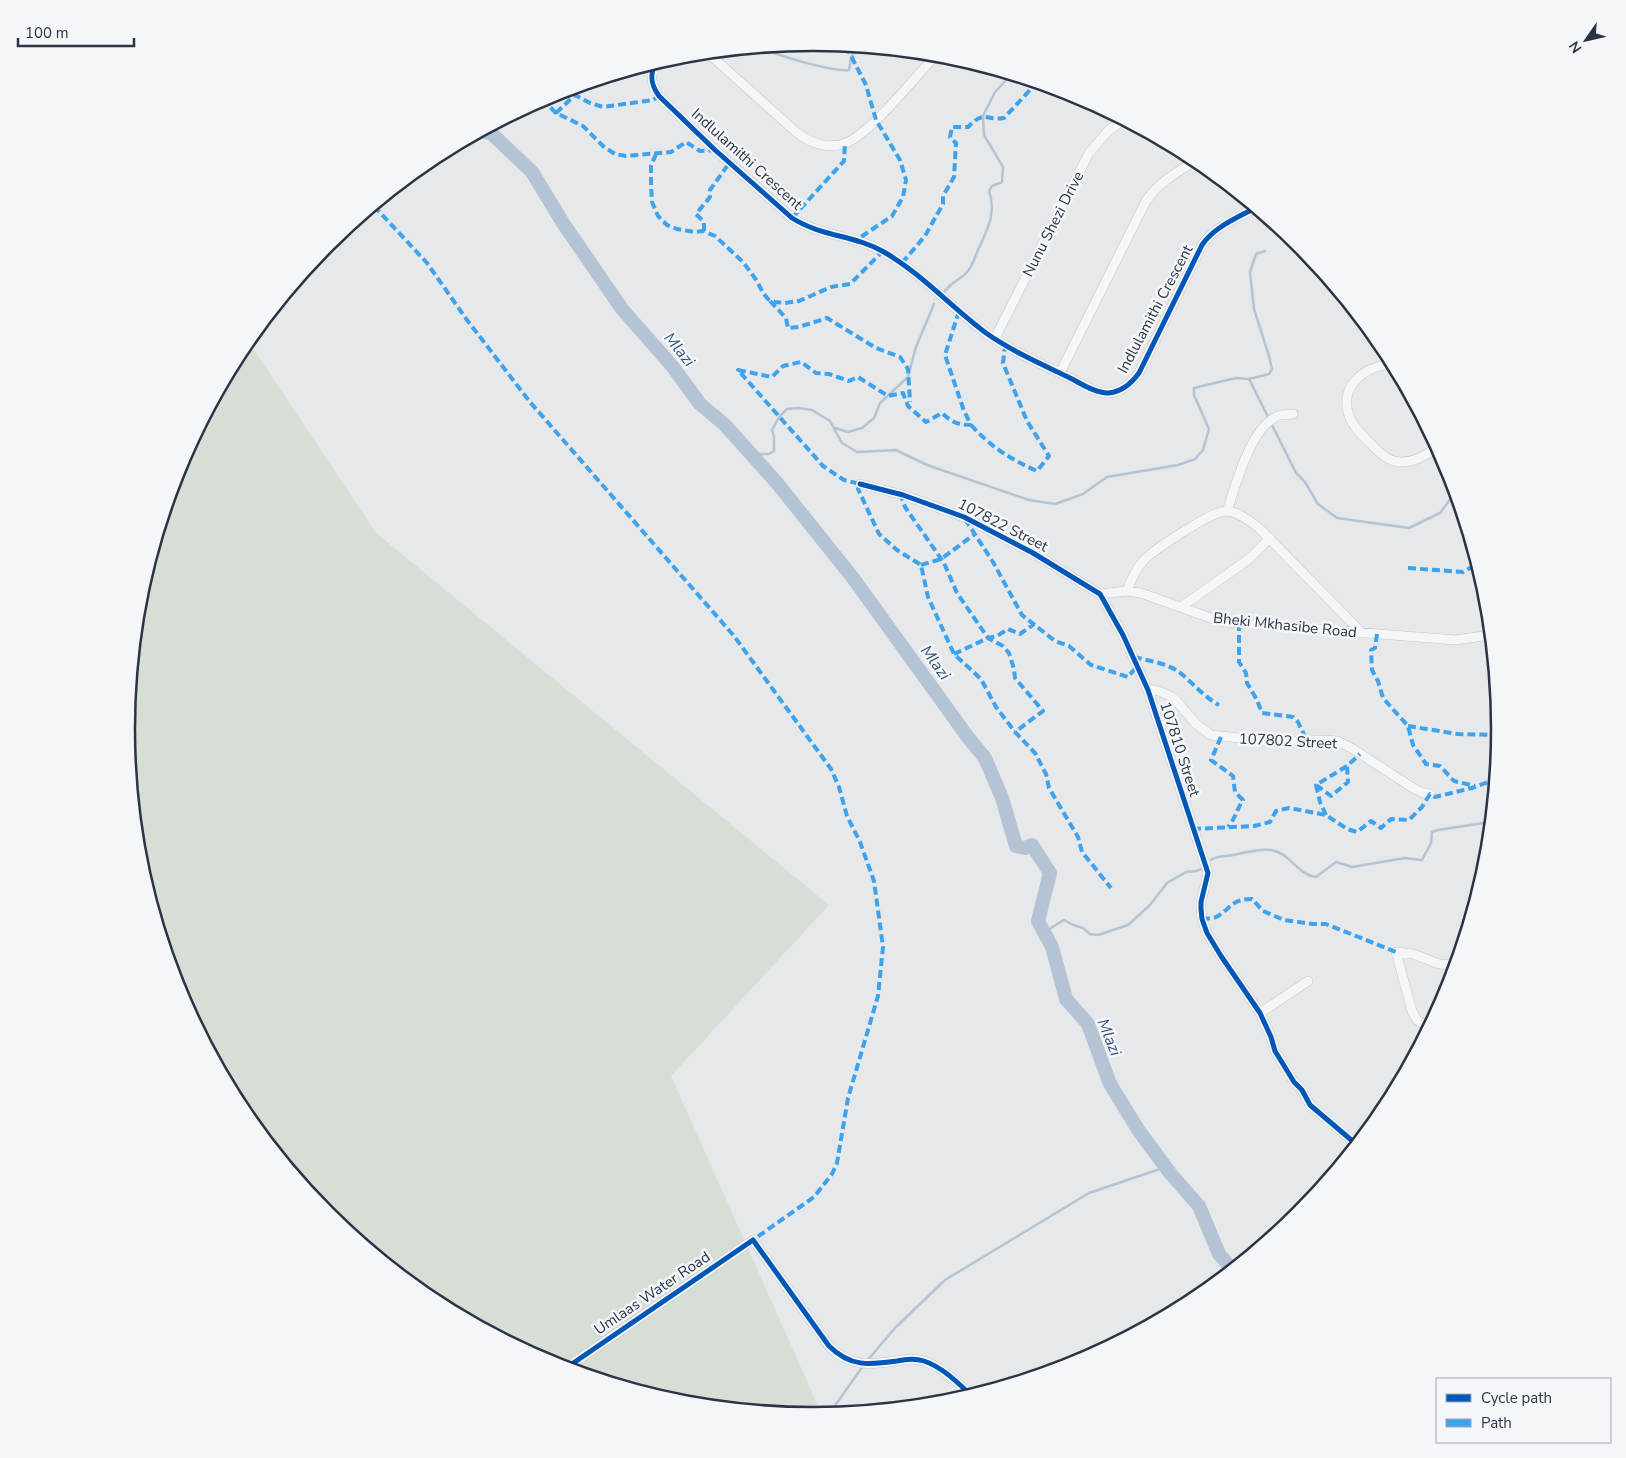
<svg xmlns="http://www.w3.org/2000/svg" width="1626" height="1458" font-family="'Nunito Sans',sans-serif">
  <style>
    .green { fill: #d6ded6 }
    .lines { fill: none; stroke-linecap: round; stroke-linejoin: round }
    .stream { stroke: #b4c4d5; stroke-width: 2.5 }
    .river { stroke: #b4c4d5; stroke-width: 14 }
    .street-casing { stroke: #c4c6c8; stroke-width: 10 }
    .street { stroke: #f5f6f7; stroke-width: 9 }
    .quiet { stroke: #3ea3ec; stroke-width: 4; stroke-dasharray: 8 4; stroke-linecap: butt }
    .cycleway-casing { stroke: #f4f6f9; stroke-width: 8 }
    .cycleway { stroke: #0057b8; stroke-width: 5 }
    .labels { text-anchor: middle; stroke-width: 5; stroke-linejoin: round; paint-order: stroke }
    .street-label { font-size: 15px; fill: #2b3445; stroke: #f4f6f9 }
    .water-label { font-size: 16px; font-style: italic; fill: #34527a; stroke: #f4f6f9 }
    .rim { fill: none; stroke: #2b3445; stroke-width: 2.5 }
  </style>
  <rect width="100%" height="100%" fill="#e6e8ea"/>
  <!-- green -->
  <path class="green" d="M248 341 376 533 829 905 671 1076 822 1415H813L679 1402 550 1363 431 1300 327 1214 242 1110 179 991 140 863 127 729 140 595 179 466 242 347Z"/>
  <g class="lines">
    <!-- stream -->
    <path class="stream" d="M763 47C775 56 835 72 849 70L851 58 857 47
      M945 291C951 282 962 279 968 271 973 265 975 256 978 250 987 231 997 212 989 191L992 186 1002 182 1003 167 984 135 983 116 995 92 1011 75
      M1249 379 1269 374 1272 369 1269 356 1254 309 1250 272 1256 254 1265 251
      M835 428 848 432 862 428 874 418 880 403 908 377 916 347 934 304
      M750 454H769L774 451V437L772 430 779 417 787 409 798 408 812 410 830 421 842 443 857 452 896 450 927 465 1029 500 1055 504 1083 494 1107 477 1178 465 1195 459 1203 450 1209 429 1194 395V388L1236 378 1249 379 1296 473 1305 482 1318 504 1337 518 1409 528 1440 513 1455 493
      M1211 860C1218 855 1225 857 1233 855 1246 853 1258 848 1271 850 1291 853 1297 875 1316 877L1336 862 1352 867 1405 858 1422 860 1431 843 1432 832 1438 830 1490 822
      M1044 932 1064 920 1073 925 1083 928 1090 934 1098 935 1128 925 1150 905 1167 883 1186 872 1196 871 1204 868
      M866 1362 895 1328 945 1280 1089 1193 1166 1167
      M829 1414 863 1366"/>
    <!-- river -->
    <path class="river" d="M482 131 492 134 532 172 563 223 622 309 673 367 700 404 725 425 777 483 853 578 967 736 985 758 1002 798 1016 846 1025 848 1032 845 1050 873 1038 921 1052 947 1066 999 1088 1024 1110 1084 1139 1131 1170 1173 1199 1206 1219 1254 1232 1269"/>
    <!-- street casing -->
    <g class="street-casing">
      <path id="street" d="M708 53 796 132C811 143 827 150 846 143 871 133 916 76 936 55
        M656 63C649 75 651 85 659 96L715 150 792 218C822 237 855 235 884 252 922 274 951 307 986 333 1010 350 1039 363 1066 376 1079 382 1094 393 1108 393 1122 392 1131 384 1139 373L1202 245C1214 227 1237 218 1255 208
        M995 338 1089 153 1108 131 1123 120
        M1393 364C1363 366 1336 388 1351 420 1355 429 1363 436 1370 443 1380 453 1388 462 1402 462 1416 462 1427 455 1437 447
        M1060 373 1146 201C1159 182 1177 172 1197 160
        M860 484 903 495 964 517 1033 553 1100 594 1123 635 1148 690 1208 873 1201 902V909L1202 919 1207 933 1221 956 1260 1013 1271 1037 1275 1051 1294 1082 1302 1090 1310 1105 1356 1144
        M1227 511C1236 485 1251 423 1281 415 1285 414 1289 415 1293 414
        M1127 591C1131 580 1135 570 1143 561 1153 550 1211 512 1225 511 1237 511 1250 521 1259 528L1362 633
        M1100 594 1127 591 1141 593 1216 620 1225 622 1456 640 1490 635
        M1181 607 1249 559 1270 538
        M1148 690 1159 691 1174 698 1196 724 1211 735 1279 742 1320 740 1338 741 1353 749 1413 788 1423 793 1430 794
        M1260 1013 1308 981
        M1428 1027 1417 1020 1412 1011 1396 952 1413 954 1439 964 1455 965
        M566 1368 753 1240 829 1346C850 1367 869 1365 897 1361 906 1359 915 1358 924 1361 942 1367 957 1382 971 1395"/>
    </g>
    <!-- street -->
    <use href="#street" class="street"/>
    <!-- quiet -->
    <path class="quiet" d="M846 46 866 85 876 120 900 160 906 180 903 197 892 216 855 241
      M542 99 556 113 583 126 603 146 615 154 626 156 671 152 686 142 700 151 715 150
      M556 113 575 95 590 103 603 107 653 100 659 96
      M656 154 651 166V185L652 202 658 216 667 225 677 229 695 232 703 231 715 236 743 262 757 281 763 293 768 299 775 302 785 303 799 301 831 287 850 284 883 251
      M374 206 427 263 467 320 530 402 734 636 831 769 839 787 847 816 860 842 874 881 883 947 878 996 848 1098 837 1163 832 1174 814 1197 753 1240
      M792 218 844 161 845 143
      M704 231V222L696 214 710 197V190L730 162
      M902 263 925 236 943 204V196L954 177 956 143 950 137 952 127H968C986 109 984 121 1004 118L1030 90 1035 82
      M770 301 786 318 788 328 799 327 827 318 876 348 900 357 908 369 910 402
      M959 311 945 355 964 411 971 425C958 425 951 422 942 413L926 422 908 406 903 393 888 396 858 377 849 381 829 374 816 373 801 362 783 366 772 377 738 370 823 466 844 480 860 484 858 489 879 534 897 550 921 565 928 597 954 654 981 679 996 707 1015 732 1035 753 1046 774 1049 788 1078 837 1082 852 1111 888
      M971 425C991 447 1010 459 1037 471L1049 456 1027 421 1003 363 1005 345
      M900 493 905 507 944 563 957 593 988 638 1003 646 1009 653 1014 669 1015 678 1043 711 1015 732
      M965 519 993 562 1022 615 1055 641 1069 646 1091 665 1128 677 1138 665
      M921 565 941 559 975 534
      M1408 568 1463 572 1477 564
      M1239 623V662L1246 673 1247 683 1257 700 1262 713 1293 717 1298 722 1307 741
      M1377 634 1375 648 1371 650 1372 670 1378 681 1383 698 1408 726 1413 745 1426 764 1440 766 1454 781 1475 786
      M954 654 988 638 997 636 1008 629 1020 634 1034 624
      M1134 657C1149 661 1167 663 1179 672 1193 683 1204 697 1219 705
      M1408 726 1458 734 1499 735
      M1221 737 1211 760 1233 776 1235 792 1243 800C1237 809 1235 819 1228 827
      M1316 785 1331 796 1348 782 1347 766
      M1326 815 1320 802 1316 785 1347 766 1360 754
      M1193 829 1254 826 1270 822 1276 811 1289 808 1326 815 1347 829 1357 832 1371 821 1381 828 1391 819 1409 820 1422 807 1430 794 1435 797 1472 788 1494 780
      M1202 919C1207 918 1214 919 1218 916 1232 907 1232 899 1252 899L1263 911 1284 920 1313 924H1326L1396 952"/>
    <!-- cycleway casing -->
    <g class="cycleway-casing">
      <path id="cycleway" d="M656 63C649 75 651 85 659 96L715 150 792 218C822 237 855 235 884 252 922 274 951 307 986 333 1010 350 1039 363 1066 376 1079 382 1094 393 1108 393 1122 392 1131 384 1139 373L1202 245C1214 227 1237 218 1255 208
        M860 484 903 495 964 517 1033 553 1100 594 1123 635 1148 690 1208 873 1201 902V909L1202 919 1207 933 1221 956 1260 1013 1271 1037 1275 1051 1294 1082 1302 1090 1310 1105 1356 1144
        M566 1368 753 1240 829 1346C850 1367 869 1365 897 1361 906 1359 915 1358 924 1361 942 1367 957 1382 971 1395"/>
    </g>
    <!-- cycleway -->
    <use href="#cycleway" class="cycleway"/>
  </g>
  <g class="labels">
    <!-- street labels -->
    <g class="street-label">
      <text transform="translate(747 159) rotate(42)" y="5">Indlulamithi Crescent</text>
      <text transform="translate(1053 224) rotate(-63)" y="5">Nunu Shezi Drive</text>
      <text transform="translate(1155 309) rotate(-62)" y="5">Indlulamithi Crescent</text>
      <text transform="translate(1003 525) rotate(27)" y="5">107822 Street</text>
      <text transform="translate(1285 625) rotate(6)" y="5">Bheki Mkhasibe Road</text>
      <text transform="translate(1288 741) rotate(3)" y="5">107802 Street</text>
      <text transform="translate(1180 749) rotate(72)" y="5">107810 Street</text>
      <text transform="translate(652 1293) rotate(-34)" y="5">Umlaas Water Road</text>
    </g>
    <!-- water labels -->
    <g class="water-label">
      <text transform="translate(680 349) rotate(51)" y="6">Mlazi</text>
      <text transform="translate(936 662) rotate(54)" y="6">Mlazi</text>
      <text transform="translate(1110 1037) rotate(68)" y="6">Mlazi</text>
    </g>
  </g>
  <!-- crop -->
  <path d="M0 0H1626V1458H0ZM135 729a678 678 0 1 1 1356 0a678 678 0 1 1-1356 0Z" fill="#f4f6f9" fill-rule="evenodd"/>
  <path class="rim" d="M135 729a678 678 0 1 1 1356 0a678 678 0 1 1-1356 0Z"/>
  <!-- legend -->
  <rect x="1436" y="1378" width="175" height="65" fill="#f4f6f9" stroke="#a4a8b1"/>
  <rect x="1446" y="1394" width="25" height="8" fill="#0057b8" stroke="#a4a8b1"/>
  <text x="1481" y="1403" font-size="15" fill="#2b3445">Cycle path</text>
  <rect x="1446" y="1419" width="25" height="8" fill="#3ea3ec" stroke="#a4a8b1"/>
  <text x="1481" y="1428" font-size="15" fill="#2b3445">Path</text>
  <!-- north arrow -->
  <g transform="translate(1586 40) rotate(236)" stroke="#f4f6f9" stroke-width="4" paint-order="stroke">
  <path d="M0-4L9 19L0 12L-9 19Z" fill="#2b3445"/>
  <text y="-8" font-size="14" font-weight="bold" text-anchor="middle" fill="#2b3445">N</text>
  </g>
  <!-- scale -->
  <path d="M18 38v8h116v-8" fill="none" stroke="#2b3445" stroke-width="2.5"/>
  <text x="25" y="38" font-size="15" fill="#2b3445" stroke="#f4f6f9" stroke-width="4" paint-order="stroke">100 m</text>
</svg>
